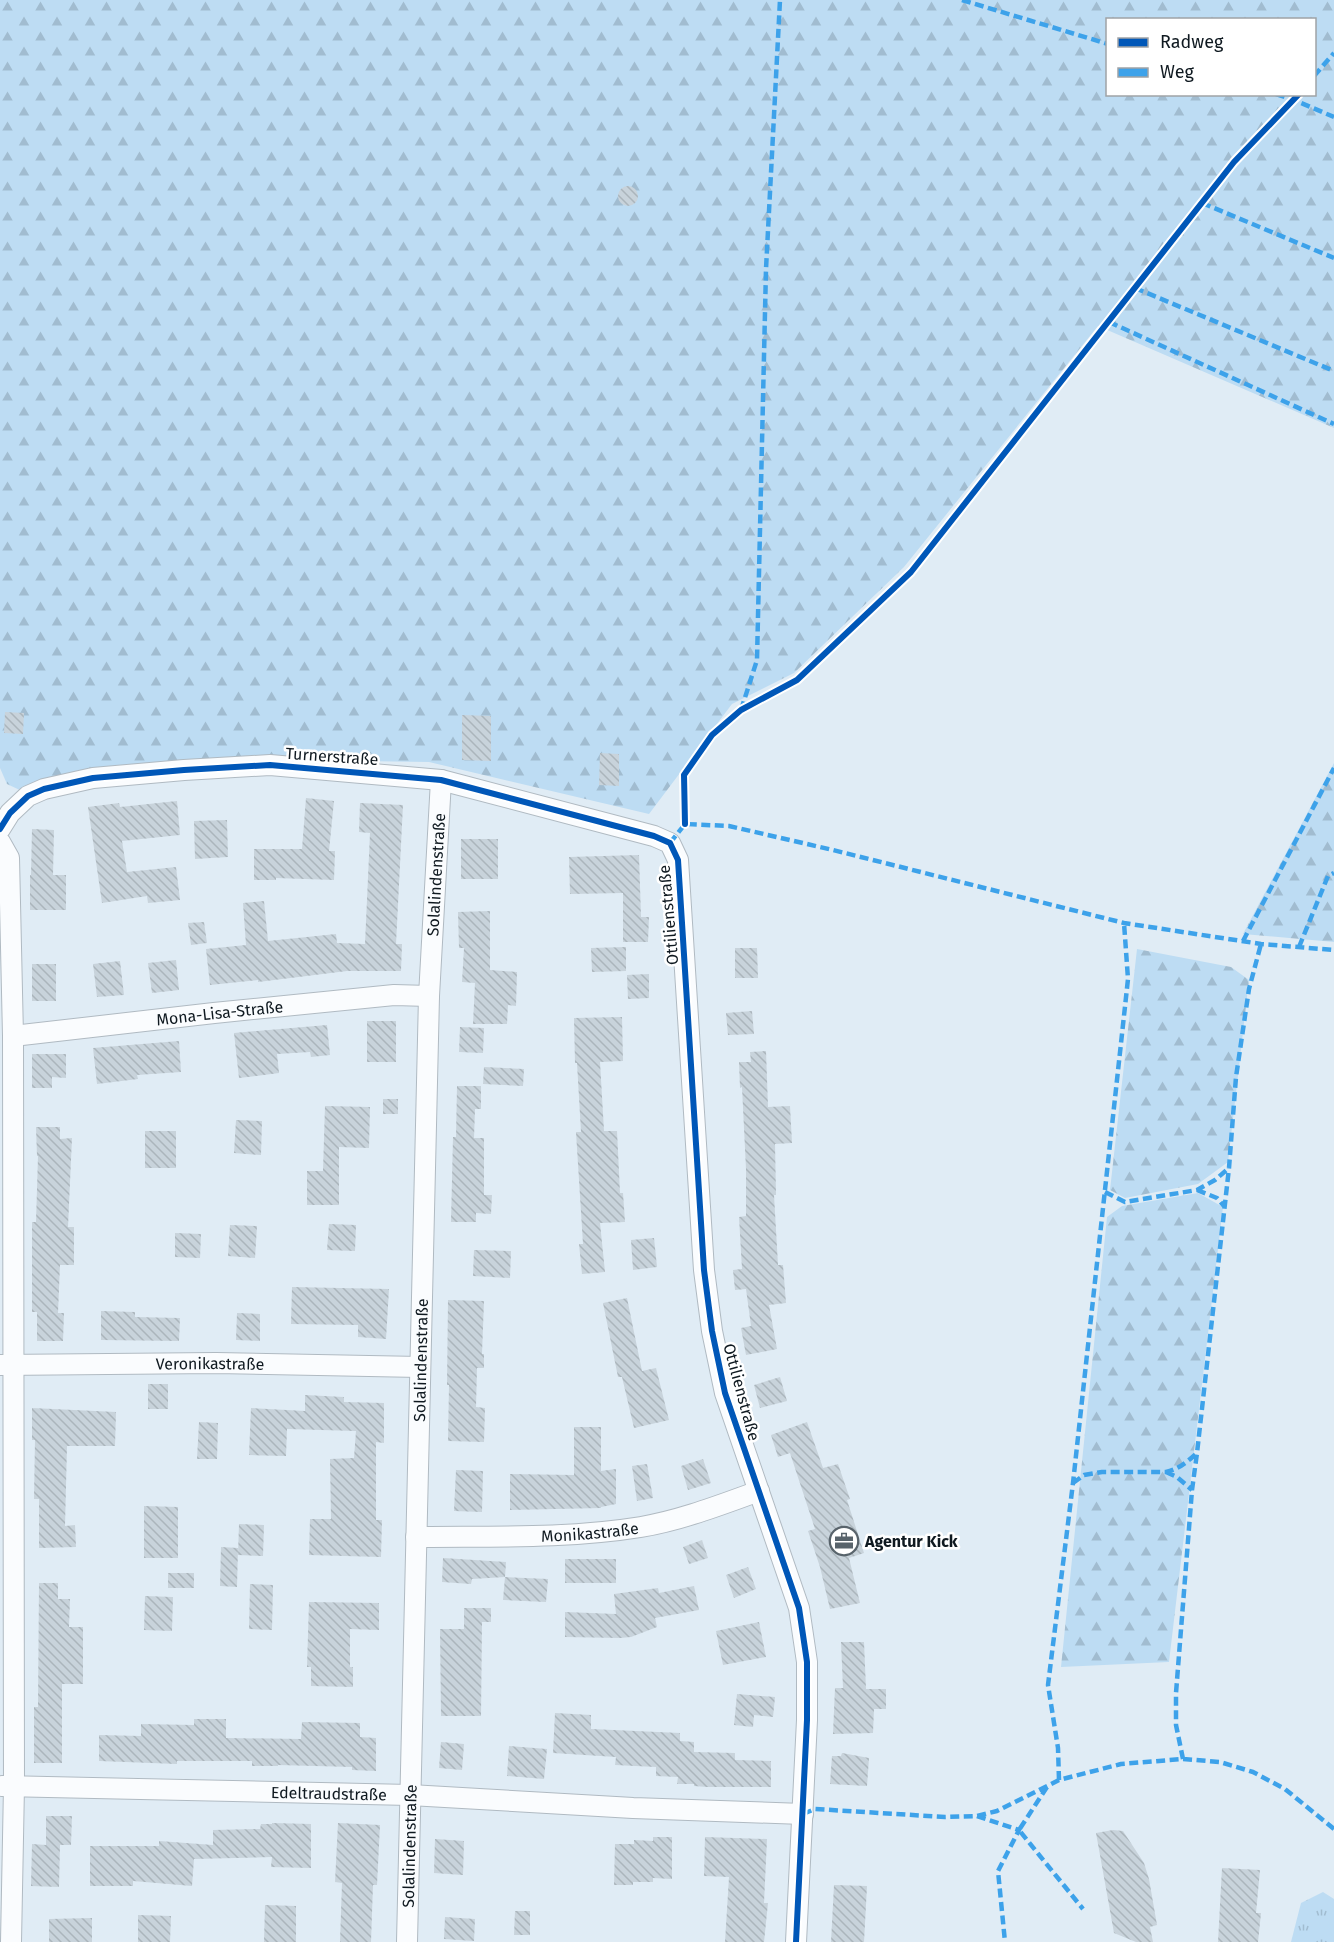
<svg xmlns="http://www.w3.org/2000/svg" width="1334" height="1942" font-family="'Fira Sans',sans-serif">
  <style>
    .grass { fill: url(#grass-tufts) }
    .forest { fill: url(#forest-firs); fill-rule: evenodd }
    .building { fill: url(#building-back-hatch) }
    .lines { fill: none; stroke-linecap: round; stroke-linejoin: round }
    .street-casing { stroke: #b0bac2; stroke-width: 22 }
    .street { stroke: #fafcfe; stroke-width: 20 }
    .quiet { stroke: #3da2ea; stroke-width: 4.5; stroke-dasharray: 9 4.5; stroke-linecap: butt }
    .cycleway-casing { stroke: #fff; stroke-width: 10 }
    .cycleway { stroke: #0057b8; stroke-width: 6 }
    .labels { text-anchor: middle; stroke-width: 5; stroke-linejoin: round; paint-order: stroke }
    .street-label { font-size: 16px; fill: #0f1920; stroke: #fff }
    .poi-label { font-size: 16px; font-weight: bold; fill: #0f1920; stroke: #fff; text-anchor: start }
  </style>
  <defs>
    <pattern id="grass-tufts" width="24" height="20" patternUnits="userSpaceOnUse" patternTransform="scale(1.5)"><rect width="24" height="20" fill="#bddcf3"/><path d="M3 7l-1-3M5 7V3M7 7l1-3M15 17l-1-3M17 17v-4M19 17l1-3" fill="none" stroke="#a1bcd0"/></pattern>
    <pattern id="forest-firs" width="22" height="20" patternUnits="userSpaceOnUse" patternTransform="scale(1.5)"><rect width="22" height="20" fill="#bddcf3"/><path d="M5 1l3.5 6h-7zM16 11l3.5 6h-7z" fill="#a1bcd0"/></pattern>
    <pattern id="building-back-hatch" width="6" height="6" patternUnits="userSpaceOnUse" patternTransform="scale(1.5)"><rect width="6" height="6" fill="#c8d3db"/><path d="M-1 5l2 2M0 0l6 6M5-1l2 2" fill="none" stroke="#abb5bc"/></pattern>
  </defs>
  <rect width="100%" height="100%" fill="#e0ecf5"/>
  <!-- grass -->
  <path class="grass" d="M1323 1892 1334 1899V1942H1291L1301 1903Z"/>
  <!-- forest -->
  <path class="forest" d="M0 0H1334V428L1098 326 904 567 794 673 732 704 649 814 429 762 211 759 24 792 7 784 0 768ZM1108 20H1314V94H1108Z
    M1334 763V942L1243 934Z
    M1137 949 1231 967 1249 980 1228 1162 1198 1184 1125 1198 1110 1190Z
    M1198 1193 1223 1207 1169 1662 1061 1667 1107 1217 1122 1206Z"/>
  <!-- building -->
  <path class="building" d="M618 196a10 10 0 1 1 20 0a10 10 0 1 1-20 0Z
    M5 712 24 713 23 734 4 733Z
    M462 715 491 716V761L462 760Z
    M600 753 619 754V786L599 785Z
    M306 798 334 801 329 851H335L334 880 276 878V880H254V849H302Z
    M177 801 180 835 122 841 127 872 176 867 180 900 148 903 147 896 102 903 88 807 119 803 120 807Z
    M360 803 403 805 396 944H402L401 971H347L258 982V980L210 985 206 949 246 945 243 903 264 901 268 941 336 934 337 943 365 944 370 833 359 832Z
    M227 820 228 857 195 859 194 821Z
    M32 829 54 830 53 875H66V910H30V875H31Z
    M461 839H498V879H461Z
    M639 855 641 917H649L648 942H623V893L570 894 569 857Z
    M490 911V970L517 972 516 1006 508 1005 507 1024H473L475 983 462 982 464 948H459L458 912Z
    M204 922 207 943 191 945 188 923Z
    M626 947V971L592 972 591 948Z
    M735 948H757L758 978H735Z
    M176 960 179 990 152 993 148 963Z
    M120 961 124 995 97 997 93 964Z
    M32 964H56V1001H32Z
    M649 974V998L628 999 627 975Z
    M752 1011 754 1034 728 1035 726 1013Z
    M622 1017 623 1061 600 1062 604 1131H617L620 1193H623L625 1222 600 1223 605 1272 582 1274 579 1244H583L576 1132H581L577 1063H575L574 1018Z
    M367 1021H396V1062H367Z
    M327 1025 330 1055 311 1057 310 1052 277 1054 279 1073 239 1078 234 1033Z
    M460 1027 484 1028 483 1053 459 1052Z
    M179 1041 181 1072 137 1075 138 1079 97 1084 93 1048Z
    M766 1051 768 1107 790 1106 792 1143 775 1144 776 1195H774L778 1265H783L786 1303 769 1305 777 1349 746 1355 741 1328 751 1326 746 1289 735 1290 733 1270 742 1269 739 1217 746 1216V1169L742 1087 740 1088 739 1062H751L750 1052Z
    M32 1054H66V1078L52 1077V1088H32Z
    M484 1067 524 1069 523 1086 483 1084Z
    M457 1086H481V1109H475L474 1138H484V1195H492L491 1214 476 1213V1222H451L453 1137H456Z
    M383 1099H398V1114H383Z
    M325 1106 370 1107 369 1148 339 1147V1205H307V1171H323Z
    M236 1120 262 1121 261 1155 234 1153Z
    M36 1127H60V1139L72 1138 68 1227H74V1265H60L58 1313H64L63 1341H37V1312H32V1222H36L38 1156H37Z
    M145 1131H176V1168H145Z
    M329 1224 356 1225 355 1251 327 1250Z
    M230 1225 257 1226 255 1258 228 1256Z
    M175 1233 201 1234 200 1258 175 1257Z
    M654 1238 657 1267 633 1270 631 1240Z
    M474 1250 511 1251 510 1278 473 1276Z
    M292 1287 389 1289 386 1339 358 1337V1325L291 1324Z
    M627 1298 642 1371 656 1368 669 1420 634 1428 622 1377H618L603 1303Z
    M448 1300 484 1301 482 1354H484V1368H477L476 1407 485 1408 484 1442 448 1441 449 1385H447Z
    M101 1311 135 1312V1317L180 1318 179 1341 101 1340Z
    M237 1313 260 1314V1341L236 1340Z
    M780 1377 787 1401 760 1408 754 1385Z
    M148 1384H168V1409H148Z
    M305 1395 344 1397V1402L384 1403V1443L376 1442V1520H382L381 1557 309 1555 310 1519H331L330 1459 354 1458 356 1431 287 1429 286 1456 249 1455 251 1408 305 1411Z
    M32 1408 116 1412 115 1446H67L65 1526 75 1525 76 1547 39 1548V1499H34L35 1440H32Z
    M199 1422 218 1423 217 1459H197Z
    M807 1422 823 1468 838 1464 850 1499 847 1500 864 1553 849 1558 860 1603 830 1609 820 1567 808 1531 815 1529 790 1453 778 1457 771 1435Z
    M574 1427H601V1471L616 1469V1504L601 1507V1508L510 1510V1474L574 1475Z
    M703 1459 711 1483 688 1490 681 1466Z
    M647 1464 653 1498 637 1501 632 1466Z
    M456 1470 483 1471 482 1512 454 1511Z
    M144 1506 178 1507V1558H144Z
    M239 1524 264 1525 263 1556 238 1555Z
    M702 1540 708 1558 689 1564 683 1547Z
    M221 1547 238 1548 237 1587 220 1586Z
    M443 1558 506 1562 505 1577 472 1579 471 1584 442 1582Z
    M565 1559H616V1583H565Z
    M748 1567 756 1589 734 1598 726 1575Z
    M168 1573H194V1588H168Z
    M505 1577 548 1579 546 1602 503 1600Z
    M39 1583H58V1599H70L69 1627H83V1684H62V1763H34V1707H38Z
    M250 1584 273 1585 272 1630 249 1629Z
    M694 1586 699 1610 655 1618 657 1627 631 1637 620 1638 565 1637V1612L616 1614 614 1594 658 1588 659 1593Z
    M145 1596 173 1597 172 1631 144 1630Z
    M309 1602 379 1603V1630L350 1629V1667H353V1687L311 1686V1667H307Z
    M464 1608H491V1622H482L481 1716H441L440 1629H464Z
    M759 1622 766 1657 723 1665 716 1631Z
    M841 1642H864L866 1689H886V1709H874L873 1733 833 1734 835 1688H843Z
    M737 1694 775 1697 773 1717 754 1715 753 1727 734 1725Z
    M555 1713 591 1715V1729L680 1733V1741L694 1742V1752L735 1753V1760L771 1761V1787H707L694 1786V1784H677L678 1777 656 1776V1767L615 1765 616 1757 553 1753Z
    M194 1719H226V1738L301 1739 302 1722 360 1723V1737L376 1738V1771L352 1770V1767L278 1765V1766H252V1761H177V1764L99 1761V1735L141 1736V1724L194 1725Z
    M441 1742 464 1744 462 1770 439 1768Z
    M509 1746 547 1749 544 1779 507 1776Z
    M842 1753 869 1758 867 1786 830 1784 832 1756H841Z
    M46 1816H72L71 1845H60L59 1887 31 1886 32 1844 46 1845Z
    M272 1823 311 1824V1868L271 1867 272 1857 194 1859 192 1886 133 1881V1886H90V1846H159V1841L213 1845V1830L260 1829 261 1824H272Z
    M338 1823 380 1825 377 1885H373L371 1942H340L342 1883 335 1882Z
    M1113 1830 1123 1831 1144 1863 1149 1879 1157 1925 1150 1927 1153 1942H1136L1114 1933 1096 1833Z
    M653 1837H672V1879L653 1878V1882H633V1885H614L615 1844H634V1840L653 1841Z
    M705 1837 767 1839 764 1903H768L764 1942H725L729 1877 704 1876Z
    M435 1839 464 1841 463 1875 434 1873Z
    M1222 1868 1260 1870 1256 1913H1261L1258 1942H1218Z
    M834 1885 867 1886 864 1942H831Z
    M265 1905 296 1906V1942H264Z
    M515 1911H530V1935H514Z
    M138 1915 171 1916 170 1942H138Z
    M445 1917 475 1919 474 1941 444 1939Z
    M92 1918V1942H49V1919Z"/>
  <g class="lines">
    <!-- street casing -->
    <g class="street-casing">
      <g id="street">
        <path d="M0 829 10 813 28 796 44 789 93 778 184 770 270 765 441 780 654 836 670 843 678 860 704 1270 712 1331 725 1393 799 1608 807 1662V1720L796 1942"/>
        <path d="M0 842 9 858 13 1036 14 1786 11 1942"/>
        <path id="s1" d="M13 1036 214 1013 394 995 429 996"/>
        <path id="s2" d="M0 1365 216 1363 420 1367"/>
        <path id="s3" d="M416 1537C491 1536 567 1539 641 1527 682 1520 720 1505 759 1491"/>
        <path id="s4" d="M2 1786 410 1795 633 1808 803 1814"/>
        <path id="s5" d="M407 1942 429 996 441 780"/>
      </g>
    </g>
    <!-- street -->
    <use href="#street" class="street"/>
    <!-- quiet -->
    <path class="quiet" d="M962 0 1108 44
      M1314 76 1334 53
      M1276 94 1294 100 1334 117
      M1202 203 1334 258
      M1135 288 1334 371
      M1109 322 1334 424
      M741 710 757 660 766 269 780 0
      M670 843 685 824 729 826 833 850 1124 923 1261 944 1334 950
      M1243 941 1334 768
      M1299 947 1328 876 1334 873
      M1197 1190 1217 1198 1224 1206
      M1105 1192 1125 1202 1197 1190 1215 1180 1229 1168
      M1166 1472 1177 1477 1192 1490
      M1073 1483 1084 1475 1102 1472H1166C1179 1469 1187 1462 1197 1453
      M1183 1759 1176 1725V1693L1192 1490 1197 1453 1229 1168 1236 1077 1249 989 1261 944
      M1059 1780 1058 1748 1048 1685 1073 1483 1128 979 1124 923
      M1047 1787 1019 1830 1083 1909
      M803 1814 815 1809 945 1817 977 1816 997 1811 1059 1780 1121 1764 1183 1759 1220 1762 1253 1772 1285 1789 1334 1829
      M977 1816 1019 1830 998 1871 1005 1942"/>
    <!-- cycleway casing -->
    <g class="cycleway-casing">
      <path id="cycleway" d="M685 824 684 775 712 735 741 710 797 680 911 572 1234 162 1299 94
        M0 829 10 813 28 796 44 789 93 778 184 770 270 765 441 780 654 836 670 843 678 860 704 1270 712 1331 725 1393 799 1608 807 1662V1720L796 1942"/>
    </g>
    <!-- cycleway -->
    <use href="#cycleway" class="cycleway"/>
  </g>
  <!-- icons -->
  <defs>
    <g id="office-ring" transform="scale(1.5)"><circle r="9.5" fill="#fff" stroke="#58636b" stroke-width="1.5"/><path d="M-6-3h4V-5.5h4V-3h4V5H-6ZM-1-4.5V-3h2v-1.5ZM-6 0V1H6V0Z" fill="#58636b"/></g>
  </defs>
  <g fill-rule="evenodd">
    <use href="#office-ring" x="844" y="1541"/>
  </g>
  <g class="labels">
    <!-- street labels -->
    <g class="street-label">
      <text transform="translate(332 756) rotate(4)" y="6">Turnerstraße</text>
      <text dy="6" stroke="none"><textPath href="#s5" startOffset="1068">Solalindenstraße</textPath></text>
      <text transform="translate(668 915) rotate(-95)" y="6">Ottilienstraße</text>
      <text dy="6" stroke="none"><textPath href="#s1" startOffset="208">Mona-Lisa-Straße</textPath></text>
      <text dy="6" stroke="none"><textPath href="#s5" startOffset="582">Solalindenstraße</textPath></text>
      <text dy="6" stroke="none"><textPath href="#s2" startOffset="210">Veronikastraße</textPath></text>
      <text transform="translate(742 1392) rotate(75)" y="6">Ottilienstraße</text>
      <text dy="6" stroke="none"><textPath href="#s3" startOffset="174">Monikastraße</textPath></text>
      <text dy="6" stroke="none"><textPath href="#s4" startOffset="327">Edeltraudstraße</textPath></text>
      <text dy="6" stroke="none"><textPath href="#s5" startOffset="96">Solalindenstraße</textPath></text>
    </g>
    <!-- poi labels -->
    <g class="poi-label">
      <text x="865" y="1547">Agentur Kick</text>
    </g>
  </g>
  <!-- legend -->
  <rect x="1106" y="18" width="210" height="78" fill="#ffffff" stroke="#9fa3a6" stroke-width="1.5"/>
  <rect x="1118" y="38" width="30" height="9" fill="#0057b8" stroke="#9fa3a6" stroke-width="1.5"/>
  <text x="1160" y="48" font-size="18" fill="#0f1920">Radweg</text>
  <rect x="1118" y="68" width="30" height="9" fill="#3da2ea" stroke="#9fa3a6" stroke-width="1.5"/>
  <text x="1160" y="78" font-size="18" fill="#0f1920">Weg</text>
</svg>
